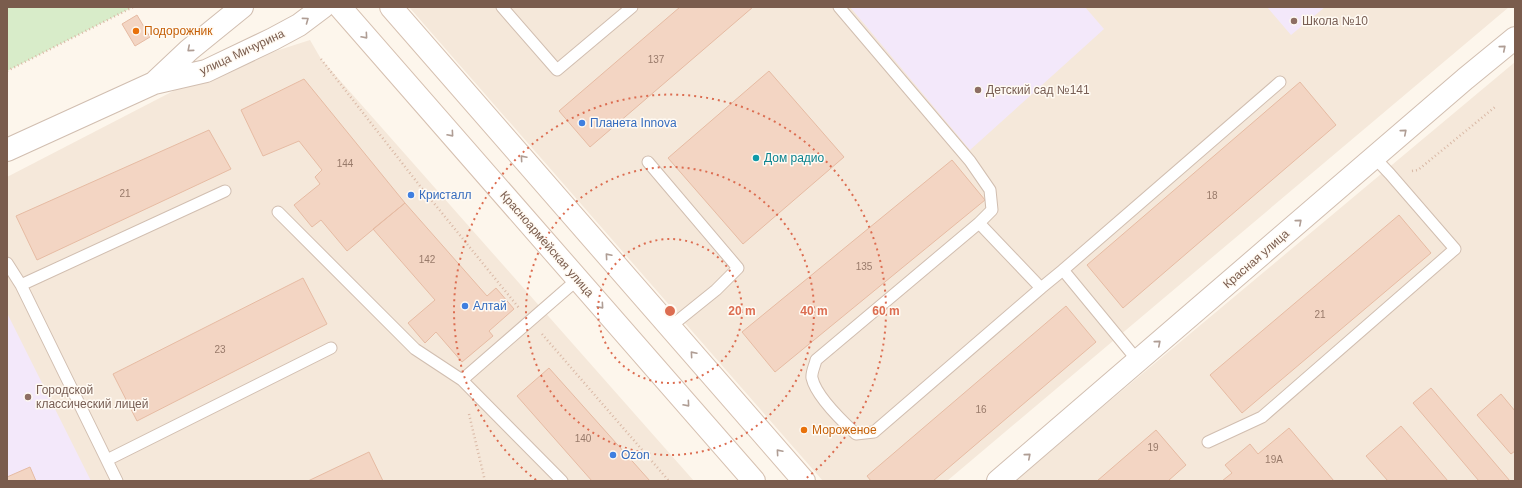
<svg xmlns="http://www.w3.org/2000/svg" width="1522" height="488" font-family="Arial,sans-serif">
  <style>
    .residential { fill: #f5e8da }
    .education { fill: #f3e8fa }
    .green { fill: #d8ecc9 }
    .building { fill: #f3d5c3; stroke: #e6bba3 }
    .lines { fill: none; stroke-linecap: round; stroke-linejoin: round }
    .service-casing { stroke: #d1beb0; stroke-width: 13 }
    .minor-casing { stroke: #d1beb0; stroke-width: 24 }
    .tertiary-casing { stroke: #d1beb0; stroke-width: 24 }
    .secondary-casing { stroke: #d6c0b0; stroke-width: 24 }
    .path { stroke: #d9b8a5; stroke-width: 2.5; stroke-dasharray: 1 3; stroke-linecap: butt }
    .service { stroke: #fff; stroke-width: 11 }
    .minor { stroke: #fff; stroke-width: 22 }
    .tertiary { stroke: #fff; stroke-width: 22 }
    .secondary { stroke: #fff; stroke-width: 22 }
    .oneway { stroke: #af9d94 }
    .ring { fill: none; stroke: #dc6d51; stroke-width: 2; stroke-dasharray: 2 4 }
    .education-dot { fill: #8d6e63; stroke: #fffaf3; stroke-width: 1.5 }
    .food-dot { fill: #e8710a; stroke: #fffaf3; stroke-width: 1.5 }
    .shop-dot { fill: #3f7fe0; stroke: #fffaf3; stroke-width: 1.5 }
    .culture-dot { fill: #0f9aa8; stroke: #fffaf3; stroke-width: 1.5 }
    .labels { text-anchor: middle; stroke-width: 3; stroke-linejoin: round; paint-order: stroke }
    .number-label { font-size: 10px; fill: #987a6a }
    .education-label { font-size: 12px; fill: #785e54; stroke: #fffaf3; text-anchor: start }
    .food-label { font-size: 12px; fill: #c56008; stroke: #fffaf3; text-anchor: start }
    .street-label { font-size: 12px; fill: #7a5c4d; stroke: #fffaf3 }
    .shop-label { font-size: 12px; fill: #366cbe; stroke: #fffaf3; text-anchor: start }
    .culture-label { font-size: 12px; fill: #0d838f; stroke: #fffaf3; text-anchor: start }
    .centre { fill: #dc6d51; stroke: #fffaf3; stroke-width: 2 }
    .ring-label { font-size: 12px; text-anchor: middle; font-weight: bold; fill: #dc6d51; stroke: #fffaf3; stroke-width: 3; stroke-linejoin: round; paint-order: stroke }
  </style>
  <rect width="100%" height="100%" fill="#fdf6ec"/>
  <!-- residential -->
  <path class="residential" d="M409 7H1509L947 481H823Z
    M310 40 321 59 694 481H7V177L210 72Z
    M1515 62V481H1014Z"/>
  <!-- education -->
  <path class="education" d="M850 7H1085L1104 29 970 150Z
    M1267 7H1325L1291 35Z
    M7 313 91 481H7Z"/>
  <!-- green -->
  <path class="green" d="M7 7H133L7 71Z"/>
  <!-- building -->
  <path class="building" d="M680 7H753L590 147 559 111Z
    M137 15 150 37 135 46 122 24Z
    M769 71 844 157 743 244 668 158Z
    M304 79 405 203 347 251 321 220 312 227 294 205 320 184 315 177 322 170 299 141 263 156 241 110Z
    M1300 82 1336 125 1123 308 1087 265Z
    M209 130 231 169 37 260 16 216Z
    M952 160 985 200 775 372 742 332Z
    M405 203 487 296 496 288 514 309 489 331 493 336 462 362 436 332 425 343 408 323 435 300 373 229Z
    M1399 215 1431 253 1242 413 1210 375Z
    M303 278 327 324 137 421 113 374Z
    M1066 306 1096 342 933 481H871L867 476Z
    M549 368 650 481H592L517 396Z
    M1431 388 1510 481H1479L1413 403Z
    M1501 394 1515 411V451L1511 454 1477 415Z
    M1401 426 1448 481H1388L1366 456Z
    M1289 428 1334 481H1222L1232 473 1225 465 1250 444 1258 454Z
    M1156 430 1186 465 1168 481H1097Z
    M369 452 383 481H308Z
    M30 467 36 481H7V477Z"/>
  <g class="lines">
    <!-- service casing -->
    <g class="service-casing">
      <path id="service" d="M502 7 557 70 632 7
        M839 7 970 161 990 190 992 210 979 223 1041 288 1063 270 1138 361
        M648 162 738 268 716 290 670 327
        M278 212 415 349 462 380
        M979 223 816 360C815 365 811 373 812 378 816 396 843 422 856 434L874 432 1041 288
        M7 263 21 285 117 481
        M1063 270 1280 82
        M21 285 225 191
        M1208 442 1262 417 1455 249 1390 174 1374 157
        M107 460 331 348
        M562 481 462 380 578 279"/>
    </g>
    <!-- minor casing -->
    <g class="minor-casing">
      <path id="minor" d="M998 481 1465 79 1515 38"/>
    </g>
    <!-- tertiary casing -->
    <g class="tertiary-casing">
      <path id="tertiary" d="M155 82 189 50 242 7
        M7 150 154 83 206 71 273 39 299 25 323 7"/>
    </g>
    <!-- secondary casing -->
    <g class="secondary-casing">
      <path id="secondary" d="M340 7 754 481
        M391 7 804 481"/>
    </g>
    <!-- path -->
    <path class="path" d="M321 59 420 186 519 308
      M7 71 133 7
      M1412 171 1418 170 1495 107
      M542 334 669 481
      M469 414 485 481"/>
    <!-- service -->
    <use href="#service" class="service"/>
    <!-- minor -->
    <use href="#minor" class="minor"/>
    <!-- tertiary -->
    <use href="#tertiary" class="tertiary"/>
    <!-- secondary -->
    <use href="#secondary" class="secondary"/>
  </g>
  <!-- one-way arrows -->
  <defs><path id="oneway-chevron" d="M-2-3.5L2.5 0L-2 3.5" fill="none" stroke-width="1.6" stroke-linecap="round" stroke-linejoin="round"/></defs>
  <g class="oneway">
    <use href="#oneway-chevron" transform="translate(306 20) rotate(-36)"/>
    <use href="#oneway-chevron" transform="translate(365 36) rotate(49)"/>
    <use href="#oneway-chevron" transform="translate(1503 48) rotate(-40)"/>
    <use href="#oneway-chevron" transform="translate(190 49) rotate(139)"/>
    <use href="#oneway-chevron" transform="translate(1404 132) rotate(-41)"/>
    <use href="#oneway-chevron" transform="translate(451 134) rotate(49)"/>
    <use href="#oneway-chevron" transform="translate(523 158) rotate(-131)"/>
    <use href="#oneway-chevron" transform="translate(1299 222) rotate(-41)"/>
    <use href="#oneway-chevron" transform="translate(608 256) rotate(-131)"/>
    <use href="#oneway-chevron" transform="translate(601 306) rotate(49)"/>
    <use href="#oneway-chevron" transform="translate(1158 343) rotate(-41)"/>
    <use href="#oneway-chevron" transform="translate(693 354) rotate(-131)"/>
    <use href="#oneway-chevron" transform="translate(687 404) rotate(49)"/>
    <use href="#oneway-chevron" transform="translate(779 452) rotate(-131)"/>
    <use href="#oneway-chevron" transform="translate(1028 456) rotate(-41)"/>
  </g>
  <!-- distance rings -->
  <g class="ring">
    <circle cx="670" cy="311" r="72"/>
    <circle cx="670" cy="311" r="144"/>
    <path d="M536 480A216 216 0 1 1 804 480"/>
  </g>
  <!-- markers -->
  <g class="education-dot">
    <circle cx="1294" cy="21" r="4"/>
    <circle cx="978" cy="90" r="4"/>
    <circle cx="28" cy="397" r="4"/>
  </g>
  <g class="food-dot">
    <circle cx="136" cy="31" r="4"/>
    <circle cx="804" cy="430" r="4"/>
  </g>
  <g class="shop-dot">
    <circle cx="582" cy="123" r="4"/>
    <circle cx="411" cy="195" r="4"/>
    <circle cx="465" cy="306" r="4"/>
    <circle cx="613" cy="455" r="4"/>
  </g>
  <circle class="culture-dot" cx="756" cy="158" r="4"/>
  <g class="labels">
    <!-- number labels -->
    <g class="number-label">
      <text x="656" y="63">137</text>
      <text x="345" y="167">144</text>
      <text x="125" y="197">21</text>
      <text x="1212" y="199">18</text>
      <text x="427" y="263">142</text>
      <text x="864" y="270">135</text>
      <text x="1320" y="318">21</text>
      <text x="220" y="353">23</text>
      <text x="981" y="413">16</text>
      <text x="583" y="442">140</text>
      <text x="1153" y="451">19</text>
      <text x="1274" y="463">19А</text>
    </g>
    <!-- education labels -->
    <g class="education-label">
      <text x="1302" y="25">Школа №10</text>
      <text x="986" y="94">Детский сад №141</text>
      <text x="36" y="394">Городской<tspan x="36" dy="14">классический лицей</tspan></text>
    </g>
    <!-- food labels -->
    <g class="food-label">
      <text x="144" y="35">Подорожник</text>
      <text x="812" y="434">Мороженое</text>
    </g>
    <!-- street labels -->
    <g class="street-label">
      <text transform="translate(242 52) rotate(-25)" y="4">улица Мичурина</text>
      <text transform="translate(547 244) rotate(49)" y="4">Красноармейская улица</text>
      <text transform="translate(1256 259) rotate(-41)" y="4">Красная улица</text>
    </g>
    <!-- shop labels -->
    <g class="shop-label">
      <text x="590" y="127">Планета Innova</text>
      <text x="419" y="199">Кристалл</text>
      <text x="473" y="310">Алтай</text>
      <text x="621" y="459">Ozon</text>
    </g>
    <!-- culture labels -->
    <g class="culture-label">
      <text x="764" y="162">Дом радио</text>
    </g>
  </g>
  <circle cx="670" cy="311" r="6" class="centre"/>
  <g class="ring-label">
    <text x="742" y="315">20 m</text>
    <text x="814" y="315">40 m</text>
    <text x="886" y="315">60 m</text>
  </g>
  <!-- border -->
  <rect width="1522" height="488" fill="none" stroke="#7a5c4d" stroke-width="16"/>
</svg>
